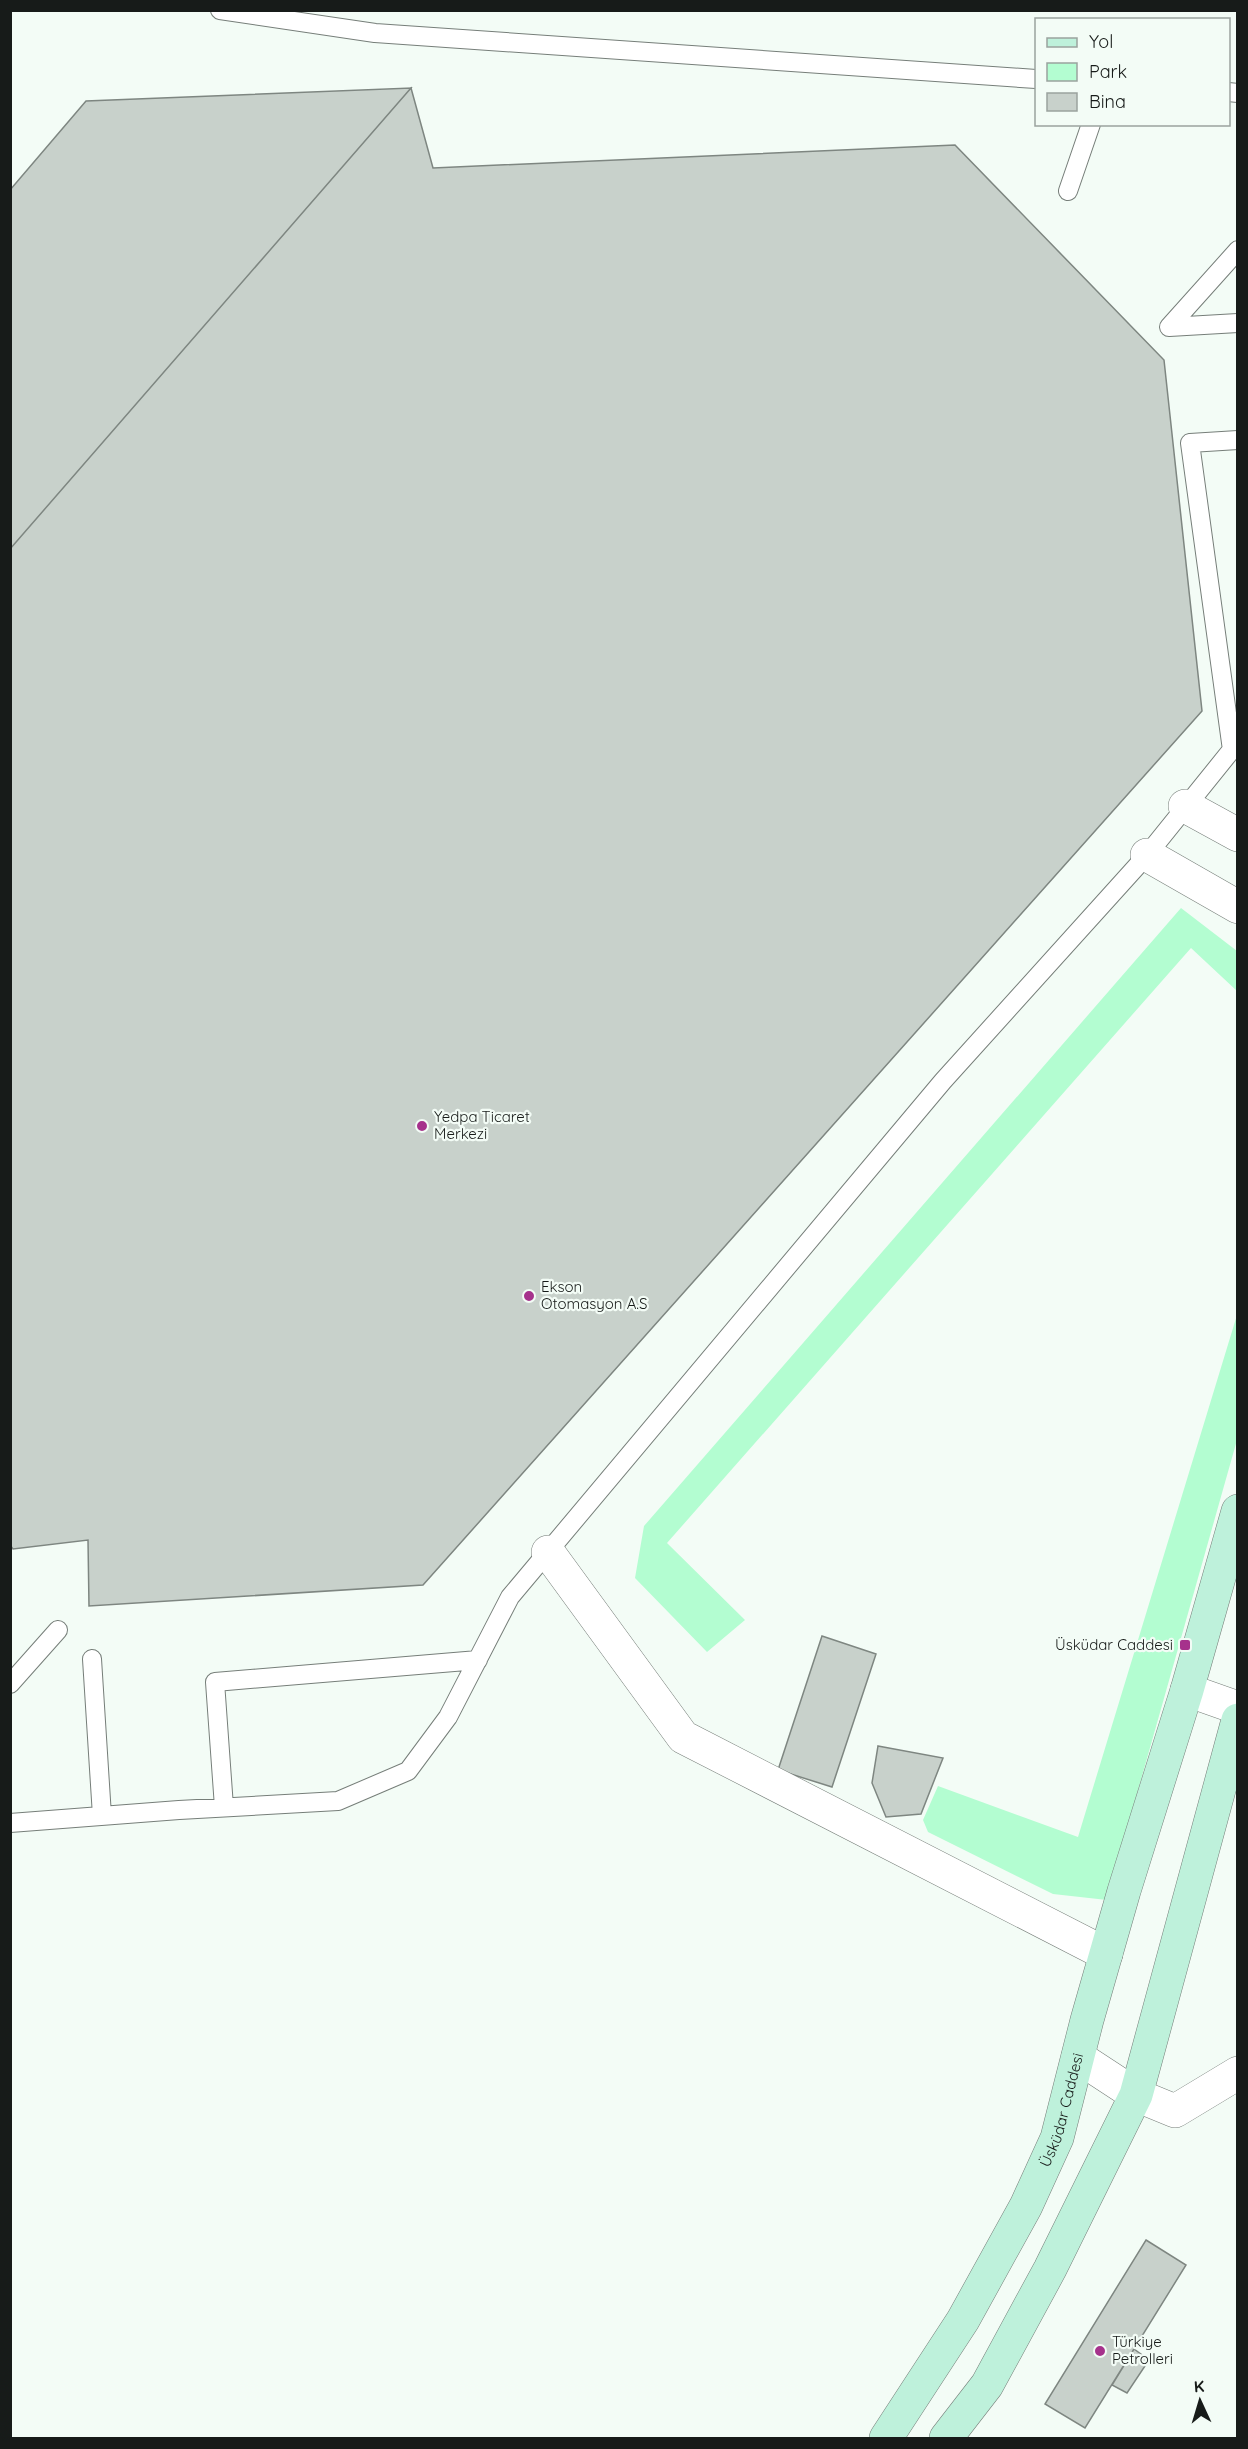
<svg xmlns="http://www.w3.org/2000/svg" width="1248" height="2449" font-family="Quicksand,sans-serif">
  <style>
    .green { fill: #b3fdd1 }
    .building { fill: #c8d1cb; stroke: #7e8681; stroke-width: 1.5 }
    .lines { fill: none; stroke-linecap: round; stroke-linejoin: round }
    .service-casing { stroke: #767e79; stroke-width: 20 }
    .minor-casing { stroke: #767e79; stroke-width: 34 }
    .tertiary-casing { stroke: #767e79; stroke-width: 34 }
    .secondary-casing { stroke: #767e79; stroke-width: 34 }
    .service { stroke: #fff; stroke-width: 18 }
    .minor { stroke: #fff; stroke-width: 33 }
    .tertiary { stroke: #fff; stroke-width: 33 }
    .secondary { stroke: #bef1db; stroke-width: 33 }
    .poi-dot { fill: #a6328c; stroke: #f3fcf6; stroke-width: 2 }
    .labels { text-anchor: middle; stroke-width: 4.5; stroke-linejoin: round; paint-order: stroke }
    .poi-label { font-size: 15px; fill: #171b19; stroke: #f3fcf6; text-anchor: start }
    .street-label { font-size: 15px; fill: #171b19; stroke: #f3fcf6 }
  </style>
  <rect width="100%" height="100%" fill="#f3fcf6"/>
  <!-- green -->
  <path class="green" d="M1181 908 1237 951V991L1191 948 667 1543 745 1620 707 1652 635 1578 644 1526Z
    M1237 1315V1440L1107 1900 1053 1894 928 1832 923 1820 938 1786 1078 1837Z"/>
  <!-- building -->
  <path class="building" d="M411 88 10 549V190L86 101Z
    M411 88 433 168 955 145 1164 360 1202 711 423 1585 89 1606 88 1540 13 1549 10 1545V549Z
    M822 1636 876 1654 832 1787 778 1770Z
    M878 1746 943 1758 921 1814 886 1817 872 1783Z
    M1146 2240 1186 2265 1085 2428 1045 2404Z
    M1134 2349 1149 2360 1127 2393 1112 2385Z"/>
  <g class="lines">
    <!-- service casing -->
    <g class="service-casing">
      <path id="service" d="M220 10 375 33 1036 79
        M1228 92 1238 93
        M1068 191 1091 124
        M1169 327 1238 250
        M1169 327 1238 323
        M1232 750 1190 443 1238 440
        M92 1659 102 1816
        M10 1684 58 1630
        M224 1807 215 1682 478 1660
        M10 1823 179 1810 338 1801 408 1771 448 1717 510 1597 943 1081 1147 855 1238 742"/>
    </g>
    <!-- minor casing -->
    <g class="minor-casing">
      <path id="minor" d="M1185 806 1238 835
        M1147 855 1238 907
        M548 1552 683 1737 1106 1954
        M1078 2057 1136 2095 1175 2111 1238 2073"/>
    </g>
    <!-- tertiary casing -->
    <g class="tertiary-casing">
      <path id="tertiary" d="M1187 1690 1238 1708"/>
    </g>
    <!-- secondary casing -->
    <g class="secondary-casing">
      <g id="secondary">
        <path id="s1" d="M886 2438 963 2320 1026 2206 1057 2138 1087 2020 1124 1891 1187 1690 1238 1511"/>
        <path d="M946 2438 987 2385 1050 2269 1136 2095 1238 1720"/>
      </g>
    </g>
    <!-- service -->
    <use href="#service" class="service"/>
    <!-- minor -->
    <use href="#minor" class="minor"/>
    <!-- tertiary -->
    <use href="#tertiary" class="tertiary"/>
    <!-- secondary -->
    <use href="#secondary" class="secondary"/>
  </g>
  <!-- markers -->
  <g class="poi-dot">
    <circle cx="422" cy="1126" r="6"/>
    <circle cx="529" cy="1296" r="6"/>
    <rect x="1179" y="1639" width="12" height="12" rx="3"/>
    <circle cx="1100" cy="2351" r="6"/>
  </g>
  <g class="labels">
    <!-- poi labels -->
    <g class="poi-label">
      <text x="434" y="1122">Yedpa Ticaret<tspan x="434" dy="17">Merkezi</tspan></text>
      <text x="541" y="1292">Ekson<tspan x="541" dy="17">Otomasyon A.S</tspan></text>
      <text x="1173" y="1650" text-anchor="end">Üsküdar Caddesi</text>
      <text x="1112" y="2347">Türkiye<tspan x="1112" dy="17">Petrolleri</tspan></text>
    </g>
    <!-- street labels -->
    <g class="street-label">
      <text dy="5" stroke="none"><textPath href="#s1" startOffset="374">Üsküdar Caddesi</textPath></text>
    </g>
  </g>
  <!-- border -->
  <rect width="1248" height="2449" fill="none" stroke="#171b19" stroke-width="24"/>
  <!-- legend -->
  <rect x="1035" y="18" width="195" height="108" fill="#f3fcf6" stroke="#9ba29e" stroke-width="1.5"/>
  <rect x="1047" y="38" width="30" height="9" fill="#bef1db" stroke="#9ba29e" stroke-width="1.5"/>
  <text x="1089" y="48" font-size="18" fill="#171b19">Yol</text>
  <rect x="1047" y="63" width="30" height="18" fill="#b3fdd1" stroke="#9ba29e" stroke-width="1.5"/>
  <text x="1089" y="78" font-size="18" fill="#171b19">Park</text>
  <rect x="1047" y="93" width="30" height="18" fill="#c8d1cb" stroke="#9ba29e" stroke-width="1.5"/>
  <text x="1089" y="108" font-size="18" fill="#171b19">Bina</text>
  <!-- north arrow -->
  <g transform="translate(1200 2401) rotate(356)" stroke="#f3fcf6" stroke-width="4.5" paint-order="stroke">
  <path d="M0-4.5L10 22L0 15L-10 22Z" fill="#171b19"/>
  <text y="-9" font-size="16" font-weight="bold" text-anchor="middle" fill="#171b19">K</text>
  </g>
</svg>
